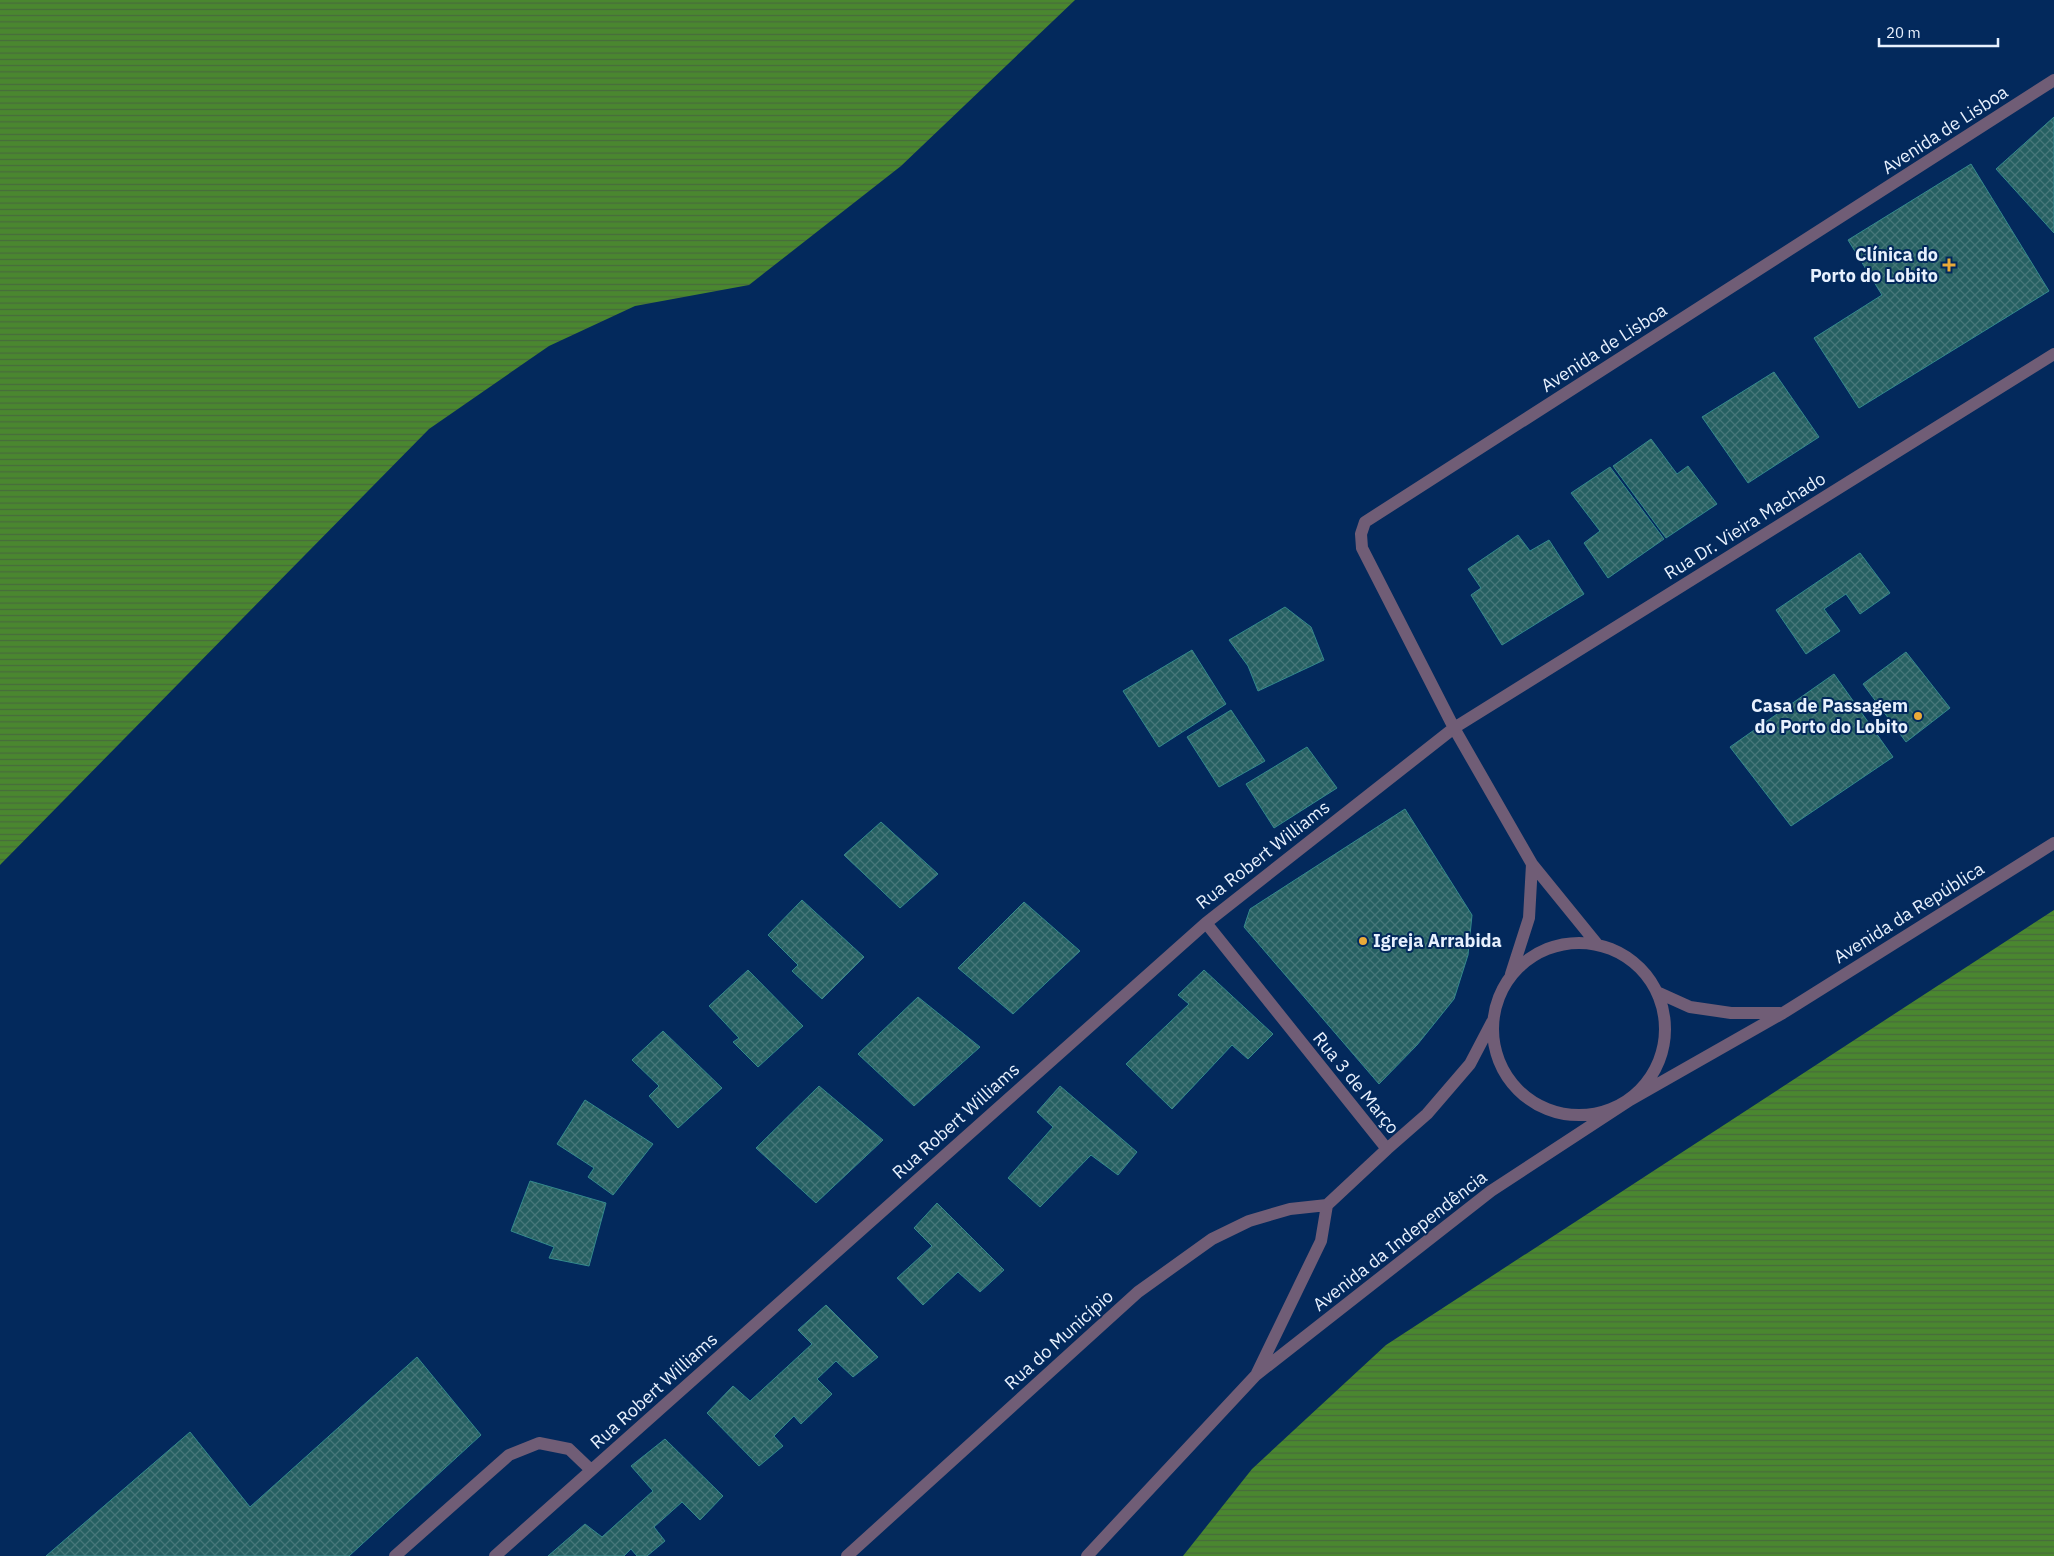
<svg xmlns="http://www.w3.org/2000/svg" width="2054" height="1556" font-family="'IBM Plex Sans',sans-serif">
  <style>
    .water { fill: url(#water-rules) }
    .building { fill: url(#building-cross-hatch); stroke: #34898c }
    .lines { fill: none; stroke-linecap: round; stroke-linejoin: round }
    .minor { stroke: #705d76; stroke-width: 12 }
    .poi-dot { fill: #eaaa39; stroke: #03295c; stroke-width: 2 }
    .labels { text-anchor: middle; stroke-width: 4; stroke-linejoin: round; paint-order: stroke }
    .street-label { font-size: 18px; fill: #e8f1fe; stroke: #03295c }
    .poi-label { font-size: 18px; font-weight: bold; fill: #e8f1fe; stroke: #03295c; text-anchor: end }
  </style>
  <defs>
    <pattern id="water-rules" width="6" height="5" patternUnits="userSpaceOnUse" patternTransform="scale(1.25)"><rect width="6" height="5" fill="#4a872f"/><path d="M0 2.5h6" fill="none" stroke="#486b3c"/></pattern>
    <pattern id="building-cross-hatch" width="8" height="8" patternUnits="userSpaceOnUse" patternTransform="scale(1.25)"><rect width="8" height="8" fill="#266062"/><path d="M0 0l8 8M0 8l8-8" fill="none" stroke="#46777a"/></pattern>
  </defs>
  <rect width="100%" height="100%" fill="#03295c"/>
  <!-- water -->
  <path class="water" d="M0 0H1075L901 166 749 285 635 306 549 346 429 429 0 865Z
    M2054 910V1556H1183L1252 1469 1386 1345Z"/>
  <!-- building -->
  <path class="building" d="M2054 117V233L1996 169Z
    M1971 164 2049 291 1859 408 1814 338 1882 295 1848 240Z
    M1774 372 1819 437 1748 483 1702 417Z
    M1651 439 1677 474 1688 466 1717 504 1666 538 1613 466Z
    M1610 467 1664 539 1608 578 1584 543 1600 531 1571 493Z
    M1518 535 1530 551 1549 540 1584 594 1502 645 1471 595 1481 588 1468 569Z
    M1860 553 1890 593 1860 614 1846 594 1824 609 1840 631 1806 654 1776 610Z
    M1285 607 1311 627 1324 660 1258 691 1248 666 1229 640Z
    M1192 650 1226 704 1159 747 1123 691Z
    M1906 652 1950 708 1906 742 1863 684Z
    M1834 674 1893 757 1791 826 1730 747Z
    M1231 710 1265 761 1219 787 1187 737Z
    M1307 747 1337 788 1274 828 1246 784Z
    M1405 809 1472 915 1468 955 1454 999 1417 1045 1379 1084 1244 927 1250 909Z
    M881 822 938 874 900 908 844 855Z
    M802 900 864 957 822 999 792 971 798 965 768 935Z
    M1024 902 1080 951 1013 1014 958 968Z
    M748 970 803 1026 758 1067 733 1042 739 1038 709 1006Z
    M1204 970 1273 1034 1248 1059 1232 1045 1172 1109 1126 1064 1189 1004 1178 995Z
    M918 997 980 1047 914 1106 858 1054Z
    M663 1031 722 1088 678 1128 649 1096 659 1086 632 1060Z
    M819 1086 883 1140 816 1203 756 1148Z
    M1060 1086 1137 1152 1118 1175 1091 1155 1040 1207 1008 1178 1053 1127 1037 1112Z
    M585 1100 653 1144 613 1195 588 1177 594 1168 557 1144Z
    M530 1181 606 1203 589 1266 549 1258 554 1247 511 1231Z
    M937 1203 1004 1270 980 1292 958 1272 923 1305 897 1278 932 1246 914 1228Z
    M826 1305 878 1357 853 1377 836 1361 817 1379 832 1394 801 1424 794 1416 774 1436 783 1446 759 1466 707 1413 733 1386 750 1401 812 1344 798 1330Z
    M417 1357 481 1435 349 1556H46L190 1432 250 1507Z
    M665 1439 723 1496 700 1520 682 1502 654 1527 665 1541 647 1556H637L631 1549 624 1556H548L585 1524 602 1537 653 1491 631 1466Z"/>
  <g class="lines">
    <!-- minor -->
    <path class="minor" d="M1206 923 1387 1149 1327 1205 1321 1241 1257 1373
      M1493 1029a86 86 0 1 1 172 0a86 86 0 1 1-172 0Z
      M1597 944 1532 864 1454 728 1362 548 1361 534 1365 522 2054 80
      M1511 974 1529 918 1532 864
      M1659 993 1690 1007 1731 1013H1780
      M1387 1149 1427 1114 1470 1064 1492 1022
      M395 1556 509 1455 539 1443 569 1449 591 1470
      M495 1556 1206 923 1454 728 2054 354
      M847 1556 1138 1292 1212 1239 1249 1221 1290 1209 1327 1205
      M1087 1556 1256 1375 1491 1191 1630 1100 1783 1013 2054 843"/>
  </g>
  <!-- markers -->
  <g class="poi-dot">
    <path d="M1946.5 257.5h5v5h5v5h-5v5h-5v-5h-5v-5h5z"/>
    <circle cx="1918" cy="716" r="5"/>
    <circle cx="1363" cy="941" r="5"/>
  </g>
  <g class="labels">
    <!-- street labels -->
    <g class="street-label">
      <text transform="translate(1945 130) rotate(-33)" y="6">Avenida de Lisboa</text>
      <text transform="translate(1604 348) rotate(-33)" y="6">Avenida de Lisboa</text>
      <text transform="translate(1745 526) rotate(-32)" y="6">Rua Dr. Vieira Machado</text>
      <text transform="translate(1263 855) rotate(-38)" y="6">Rua Robert Williams</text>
      <text transform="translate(1909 913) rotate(-32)" y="6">Avenida da República</text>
      <text transform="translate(1356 1083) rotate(51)" y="6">Rua 3 de Março</text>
      <text transform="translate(956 1121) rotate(-42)" y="6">Rua Robert Williams</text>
      <text transform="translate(1400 1241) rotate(-38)" y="6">Avenida da Independência</text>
      <text transform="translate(1059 1340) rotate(-42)" y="6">Rua do Município</text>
      <text transform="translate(654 1391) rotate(-42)" y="6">Rua Robert Williams</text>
    </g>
    <!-- poi labels -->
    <g class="poi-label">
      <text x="1938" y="261">Clínica do<tspan x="1938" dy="21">Porto do Lobito</tspan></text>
      <text x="1908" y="712">Casa de Passagem<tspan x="1908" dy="21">do Porto do Lobito</tspan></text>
      <text x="1373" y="947" text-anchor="start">Igreja Arrabida</text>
    </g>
  </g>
  <!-- scale -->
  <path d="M1879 38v8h119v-8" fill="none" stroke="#e8f1fe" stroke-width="2.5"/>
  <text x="1886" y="38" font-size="15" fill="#e8f1fe" stroke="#03295c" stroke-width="4" paint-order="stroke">20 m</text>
</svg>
